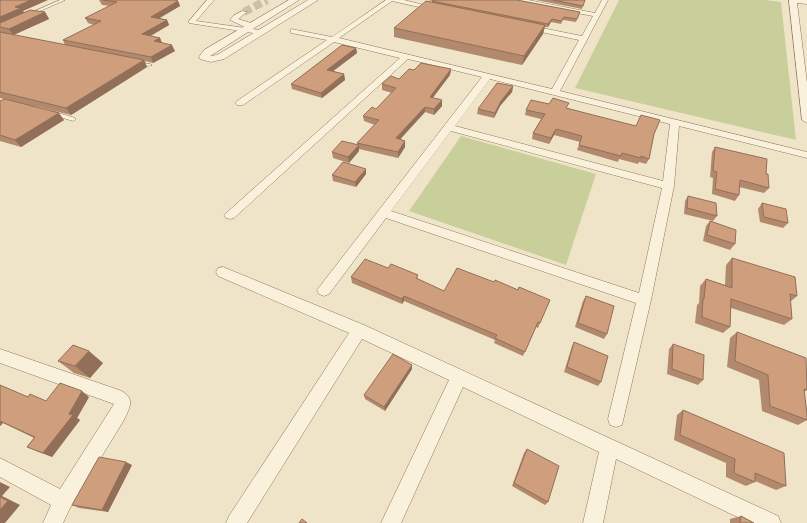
<svg xmlns="http://www.w3.org/2000/svg" width="807" height="523" font-family="'Noto Serif',serif">
  <style>
    .green { fill: #c9cf9b }
    .lines { fill: none; stroke-linecap: round; stroke-linejoin: round }
    .minor-tunnel { stroke: #ccc0a6; stroke-width: 8; stroke-dasharray: 8 3.5; stroke-linecap: butt }
    .service-casing { stroke: #8d765c; stroke-width: 1 }
    .minor-casing { stroke: #8d765c; stroke-width: 1 }
    .tertiary-casing { stroke: #8d765c; stroke-width: 1 }
    .service { fill: #faf1dc; fill-rule: evenodd }
    .minor { fill: #faf1dc; fill-rule: evenodd }
    .tertiary { fill: #faf1dc; fill-rule: evenodd }
    .wall { fill: #b2896c }
    .shaded-wall { fill: #916f58 }
    .building { fill: #cf9f7d; stroke: #916f58 }
  </style>
  <rect width="100%" height="100%" fill="#f0e4c8"/>
  <!-- green -->
  <path class="green" d="M619 0H766L781 2 796 140 575 88Z
    M461 136 596 174 566 265 409 211Z"/>
  <g class="lines">
    <!-- minor-tunnel -->
    <path class="minor-tunnel" d="M244 12 267 0"/>
    <!-- service casing -->
    <g class="service-casing">
      <path id="service" d="M60 0H65L31 15 28 14Z
        M135 62 150 64 152 65C148 67 139 65 135 63Z
        M52 111 75 118 76 119 73 121 50 114V112Z"/>
    </g>
    <!-- minor casing -->
    <g class="minor-casing">
      <path id="minor" d="M207 0H214L196 21 260 30 264 32 260 34 189 23V21Z
        M386 0H404L440 9 437 11 392 1 339 38 552 89 579 40 527 29 523 27 527 25 582 36 593 16 517 2 514 0H528L595 13 602 0H608L560 91 807 152V158L679 126 674 186 651 300 622 425 616 427 610 425 608 419 636 303 386 218 329 294 324 296 319 294 317 290 482 77 408 59 234 218 230 219 226 218 224 215 400 58 334 42 243 105H237L235 103 237 101 327 40 291 33V29L332 37ZM490 79 670 124 663 181 455 126ZM451 131 662 188 639 293 391 211Z
        M789 0H807V4L797 3 807 83V123L802 120Z
        M242 11 247 12 238 19 251 23V27H245L230 20 233 16Z
        M223 267 364 325 778 516 781 523H750L616 459 603 523H583L599 452 463 387 401 523H381L449 380 362 339 247 523H226L229 516 349 333 218 276 216 272 218 268Z
        M0 349 119 390C136 397 130 407 124 420L70 508 63 523H43L51 505 0 477V458L60 489 114 404 0 363Z"/>
    </g>
    <!-- tertiary casing -->
    <g class="tertiary-casing">
      <path id="tertiary" d="M289 0H299L210 56 217 55 308 0H318L224 59 211 62 200 59 199 57 204 50Z"/>
    </g>
    <!-- service -->
    <use href="#service" class="service"/>
    <!-- minor -->
    <use href="#minor" class="minor"/>
    <!-- tertiary -->
    <use href="#tertiary" class="tertiary"/>
  </g>
  <!-- wall -->
  <path class="wall" d="M0 0 23 11 24 12H45L49 19 14 35 65 45 63 40 94 25 88 23 85 18 110 6 102 5 99 0H174L178 1 180 6 159 18 167 20 169 25 151 36 160 38 162 43 175 51 153 63 145 61 147 67 71 115 34 106 64 120 21 147 0 141V101L4 99 0 98Z
    M428 0H517L580 12 576 22 563 20 561 24 551 22 548 27H545L543 34 522 65 394 37V28L432 2V1Z
    M536 0H585L582 9Z
    M356 48 357 53 333 71 344 74 345 80 322 98 292 89 291 84Z
    M451 69 450 75 433 98 442 106 434 115 425 112 400 139 405 141V147L398 158 359 149V151L349 163 333 158 332 152 357 145V143L375 125 364 121 363 116 376 109 392 93 382 90V84L399 79 414 70Z
    M513 86 512 92 500 106 494 118 477 114 478 109Z
    M549 104 567 108 654 134 649 159 646 164 639 162 638 164 619 159 618 162 577 150 580 142 554 135 549 144 532 139 533 133 541 119 525 115 526 110Z
    M715 147 769 188 764 193 739 187V195L735 201 712 194 713 178 710 177 712 152Z
    M366 174 356 187 333 181 332 175Z
    M688 196 717 216 713 221 684 214 685 201Z
    M762 203 788 223 783 228 760 222 758 209Z
    M710 221 735 244 730 250 703 241 706 226Z
    M732 258 797 296 790 302 792 319 784 325 731 308 730 327 723 333 695 323 697 305 699 303 700 286 706 279 725 285 726 265Z
    M388 268 418 275 417 279 444 291 494 282 550 300 538 328 536 327 523 356 494 343 495 340 404 301 402 304 352 283 351 277Z
    M586 296 607 334 604 339 575 327 583 301Z
    M737 332 807 390 804 392 807 414V420L798 425 762 411 759 380 727 367 730 338Z
    M574 342 601 382 598 386 564 372 572 346Z
    M673 344 703 380 698 385 667 374 669 349Z
    M58 361 103 363 90 378 74 373Z
    M412 369 385 411 365 399 364 395Z
    M0 385 28 397 46 401 89 397 77 418 80 420 52 457 36 451 27 447 34 438 3 423 0 426Z
    M683 410 786 486 776 490 755 481V482L746 486 726 477V463L674 440 677 415Z
    M527 449 548 502 545 505 512 486 524 453Z
    M132 465 108 512 79 508 72 505Z
    M741 516 754 523H730V519Z"/>
  <!-- shaded-wall -->
  <path class="shaded-wall" d="M31 0H48L23 11 25 14 0 25V17L15 7Z
    M178 1 180 6 153 22 151 17Z
    M45 12 49 19 13 35 9 29Z
    M552 19 551 22 548 27V24Z
    M167 20 169 25 144 39 142 34Z
    M545 25 543 34 522 65 524 56Z
    M160 38 162 43 154 41Z
    M172 45 175 51 153 63 151 57Z
    M356 48 357 53 328 75 327 70Z
    M144 60 147 67 71 115 66 108Z
    M451 69 450 75 429 102 430 97Z
    M344 74 345 80 322 98 321 93Z
    M513 86 512 92 500 106 494 118 495 113 501 101Z
    M442 100V106L434 115V109Z
    M425 107V112L396 144V138Z
    M59 113 64 120 21 147 15 140Z
    M556 129 554 135 549 144 551 138Z
    M405 141V147L398 158V152Z
    M359 145V151L349 163 348 157Z
    M366 169V174L356 187 355 182Z
    M404 296V301L402 304V299Z
    M89 351 103 363 90 378 75 366Z
    M412 365V369L385 411 384 407Z
    M82 391 89 397 77 418 80 420 52 457 43 453 69 414Z
    M0 421 3 423 0 426Z
    M126 462 132 465 108 512 102 510Z
    M0 482 10 487 2 496 20 505 5 523H0Z"/>
  <!-- building -->
  <path class="building" d="M0 0H31L15 7 21 8 0 17Z
    M103 0H174L178 1 151 17 167 20 142 34 160 38 154 41 172 45 151 57 63 40 101 21 85 18 117 2Z
    M433 0H517L580 12 577 19 564 17 561 21 552 19 548 24 432 1Z
    M553 0H585L583 6Z
    M426 1 545 25 524 56 394 28Z
    M30 10 45 12 9 29 0 27V23Z
    M0 32 144 60 66 108 0 92Z
    M342 45 356 48 327 70 344 74 321 93 291 84Z
    M421 63 451 69 430 97 442 100 434 109 425 107 396 138 405 141 398 152 357 143 379 120 363 116 372 107 376 109 396 88 382 84 391 76 399 79 409 69 414 70Z
    M497 83 513 86 501 101 495 113 478 109Z
    M553 98 569 103 566 108 636 126 641 115 660 120 654 134 649 159 641 156V158L622 153 621 156 579 145 582 136 556 129 551 138 533 133 545 114 526 110 531 100 549 104Z
    M5 99 59 113 15 140 0 135V101Z
    M342 141 359 145 348 157 332 152Z
    M715 147 767 159 766 174H768L769 188 740 180 739 195 715 189 717 172 713 171Z
    M343 162 366 169 355 182 332 175Z
    M688 196 716 203 717 216 687 208Z
    M762 203 786 209 788 223 764 217Z
    M710 221 736 230 735 244 707 235Z
    M732 258 795 277 797 296 790 294 792 319 731 299 730 327 702 317 703 299H704L706 279 732 288Z
    M365 259 388 268 391 264 418 275 416 278 444 291 457 268 494 282 495 280 518 290 519 287 550 300 540 323 538 322 525 352 495 338 497 335 404 296 402 299 351 277Z
    M586 296 614 306 607 334 578 323Z
    M737 332 806 358 807 390 804 389 807 414V420L770 406 768 375 735 361Z
    M574 342 608 356 601 382 567 367Z
    M673 344 704 355 703 380 672 369Z
    M73 345 89 351 75 366 58 361Z
    M393 354 412 365 384 407 364 395Z
    M60 383 82 391 69 414 73 415 43 453 27 447 35 437 0 421V385L28 397 30 394 46 401Z
    M683 410 784 453 786 486 755 473V482L734 473 735 459 680 435Z
    M527 449 559 466 548 502 514 483Z
    M99 457 126 462 102 510 72 505Z
    M0 497 8 501 0 510Z
    M741 516 754 523H740Z
    M302 519 307 523H299Z"/>
</svg>
